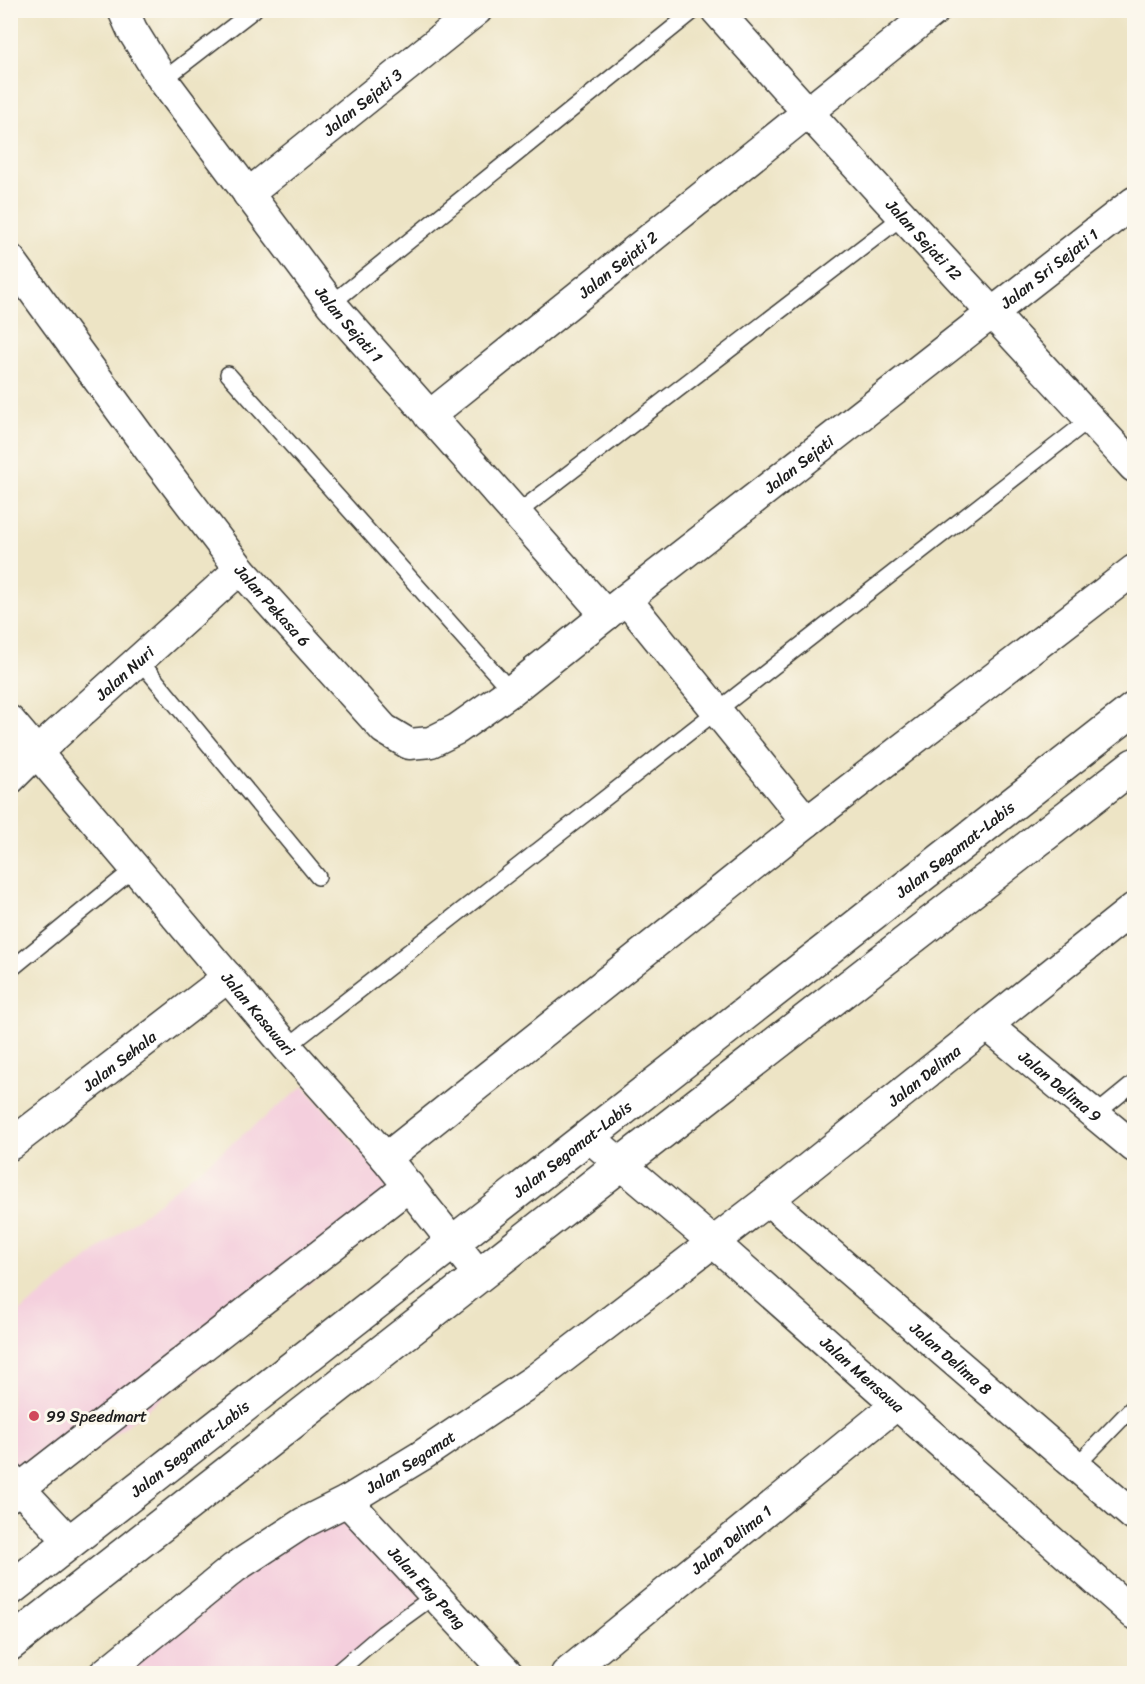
<svg xmlns="http://www.w3.org/2000/svg" width="1145" height="1684" font-family="Sriracha,sans-serif">
  <style>
    .built { fill: #f4cfdd }
    .lines { fill: none; stroke-linecap: round; stroke-linejoin: round }
    .lane-casing { stroke: #3b3a35; stroke-width: 18 }
    .street-casing { stroke: #3b3a35; stroke-width: 33 }
    .highway-casing { stroke: #3b3a35; stroke-width: 36 }
    .lane { stroke: #fff; stroke-width: 15 }
    .street { stroke: #fff; stroke-width: 30 }
    .highway { stroke: #fff; stroke-width: 33 }
    .poi-dot { fill: #d1495b; stroke: #fbf7ec; stroke-width: 2 }
    .labels { text-anchor: middle; stroke-width: 6; stroke-linejoin: round; paint-order: stroke }
    .street-label { font-size: 16px; fill: #1c1c1c; stroke: #fbf7ec }
    .poi-label { font-size: 16px; fill: #1c1c1c; stroke: #fbf7ec; text-anchor: start }
  </style>
  <rect width="100%" height="100%" fill="#fbf7ec"/>
  <filter id="ink" filterUnits="userSpaceOnUse"><feTurbulence type="fractalNoise" baseFrequency=".0167" numOctaves="2"/><feDisplacementMap in="SourceGraphic" scale="12" xChannelSelector="R" yChannelSelector="G"/><feConvolveMatrix kernelMatrix="1 2 1 2 8 2 1 2 1" color-interpolation-filters="sRGB"/></filter>
  <filter id="wash" filterUnits="userSpaceOnUse"><feTurbulence type="fractalNoise" baseFrequency=".008" numOctaves="4" result="noise"/><feDisplacementMap in="SourceGraphic" scale="24" xChannelSelector="R" yChannelSelector="G"/><feGaussianBlur stdDeviation="1.35" result="paint"/><feColorMatrix in="noise" values="0 0 0 0 0 0 0 0 0 0 0 0 0 0 0 0 0 1.4 0 .05"/><feComposite in="paint" operator="in"/></filter>
  <g filter="url(#wash)">
    <rect width="100%" height="100%" fill="#ede4c5"/>
    <!-- built -->
    <path class="built" d="M304 1086 410 1206 19 1509 11 1499V1319Z
      M347 1486 450 1593 375 1649 346 1673 104 1674Z"/>
  </g>
  <g filter="url(#ink)">
    <g class="lines">
      <!-- lane casing -->
      <g class="lane-casing">
        <path id="lane" d="M163 80 254 10
          M331 304 695 10
          M228 374 511 691
          M516 514 902 217
          M140 661 318 877
          M10 970 135 868
          M287 1047 1090 419
          M1096 1114 1134 1083
          M1076 1466 1134 1406
          M335 1674 383 1633 434 1596"/>
      </g>
      <!-- street casing -->
      <g class="street-casing">
        <g id="street">
          <path id="s1" d="M123 10 132 30 163 80 331 304 606 615"/>
          <path id="s2" d="M716 10C853 165 995 315 1134 467"/>
          <path id="s3" d="M248 194 477 10"/>
          <path id="s4" d="M10 259 151 452 240 569 384 729 409 744 431 742 457 729 511 691 626 599 1134 202"/>
          <path id="s5" d="M429 416 935 10"/>
          <path d="M626 599 807 822"/>
          <path id="s6" d="M10 721 287 1047 386 1158 479 1275"/>
          <path id="s7" d="M10 779 37 752 240 569"/>
          <path id="s8" d="M988 1026 1134 1147"/>
          <path id="s9" d="M589 1137 713 1242 1134 1614"/>
          <path id="s10" d="M10 1145 228 977"/>
          <path d="M386 1158 807 822 1134 570"/>
          <path id="s11" d="M768 1200 1134 1516"/>
          <path d="M10 1478 70 1542"/>
          <path d="M10 1496 409 1186"/>
          <path id="s12" d="M347 1501 508 1674"/>
          <path id="s13" d="M104 1674 234 1568 303 1523 347 1501 421 1456 534 1380 768 1200 1134 908"/>
          <path id="s14" d="M566 1674 896 1405"/>
        </g>
      </g>
      <!-- highway casing -->
      <g class="highway-casing">
        <g id="highway">
          <path id="s15" d="M10 1589 1134 709"/>
          <path d="M10 1644 621 1164 1134 765"/>
        </g>
      </g>
      <!-- lane -->
      <use href="#lane" class="lane"/>
      <!-- street -->
      <use href="#street" class="street"/>
      <!-- highway -->
      <use href="#highway" class="highway"/>
    </g>
  </g>
  <!-- markers -->
  <circle class="poi-dot" cx="34" cy="1416" r="6"/>
  <g class="labels">
    <!-- street labels -->
    <g class="street-label">
      <text dy="6" stroke="none"><textPath href="#s3" startOffset="147">Jalan Sejati 3</textPath></text>
      <text dy="6" stroke="none"><textPath href="#s2" startOffset="310">Jalan Sejati 12</textPath></text>
      <text dy="6" stroke="none"><textPath href="#s5" startOffset="242">Jalan Sejati 2</textPath></text>
      <text dy="6" stroke="none"><textPath href="#s4" startOffset="1432">Jalan Sri Sejati 1</textPath></text>
      <text dy="6" stroke="none"><textPath href="#s1" startOffset="388">Jalan Sejati 1</textPath></text>
      <text dy="6" stroke="none"><textPath href="#s4" startOffset="1114">Jalan Sejati</textPath></text>
      <text dy="6" stroke="none"><textPath href="#s4" startOffset="435">Jalan Pekasa 6</textPath></text>
      <text dy="6" stroke="none"><textPath href="#s7" startOffset="156">Jalan Nuri</textPath></text>
      <text dy="6" stroke="none"><textPath href="#s15" startOffset="1200">Jalan Segamat-Labis</textPath></text>
      <text dy="6" stroke="none"><textPath href="#s6" startOffset="384">Jalan Kasawari</textPath></text>
      <text dy="6" stroke="none"><textPath href="#s10" startOffset="138">Jalan Sehala</textPath></text>
      <text dy="6" stroke="none"><textPath href="#s13" startOffset="1017">Jalan Delima</textPath></text>
      <text dy="6" stroke="none"><textPath href="#s8" startOffset="94">Jalan Delima 9</textPath></text>
      <text dy="6" stroke="none"><textPath href="#s15" startOffset="714">Jalan Segamat-Labis</textPath></text>
      <text dy="6" stroke="none"><textPath href="#s11" startOffset="242">Jalan Delima 8</textPath></text>
      <text dy="6" stroke="none"><textPath href="#s9" startOffset="362">Jalan Mensawa</textPath></text>
      <text dy="6" stroke="none"><textPath href="#s15" startOffset="228">Jalan Segamat-Labis</textPath></text>
      <text dy="6" stroke="none"><textPath href="#s13" startOffset="374">Jalan Segamat</textPath></text>
      <text dy="6" stroke="none"><textPath href="#s14" startOffset="213">Jalan Delima 1</textPath></text>
      <text dy="6" stroke="none"><textPath href="#s12" startOffset="118">Jalan Eng Peng</textPath></text>
    </g>
    <!-- poi labels -->
    <g class="poi-label">
      <text x="46" y="1422">99 Speedmart</text>
    </g>
  </g>
  <!-- margin -->
  <rect width="1145" height="1684" fill="none" stroke="#fbf7ec" stroke-width="36"/>
</svg>
